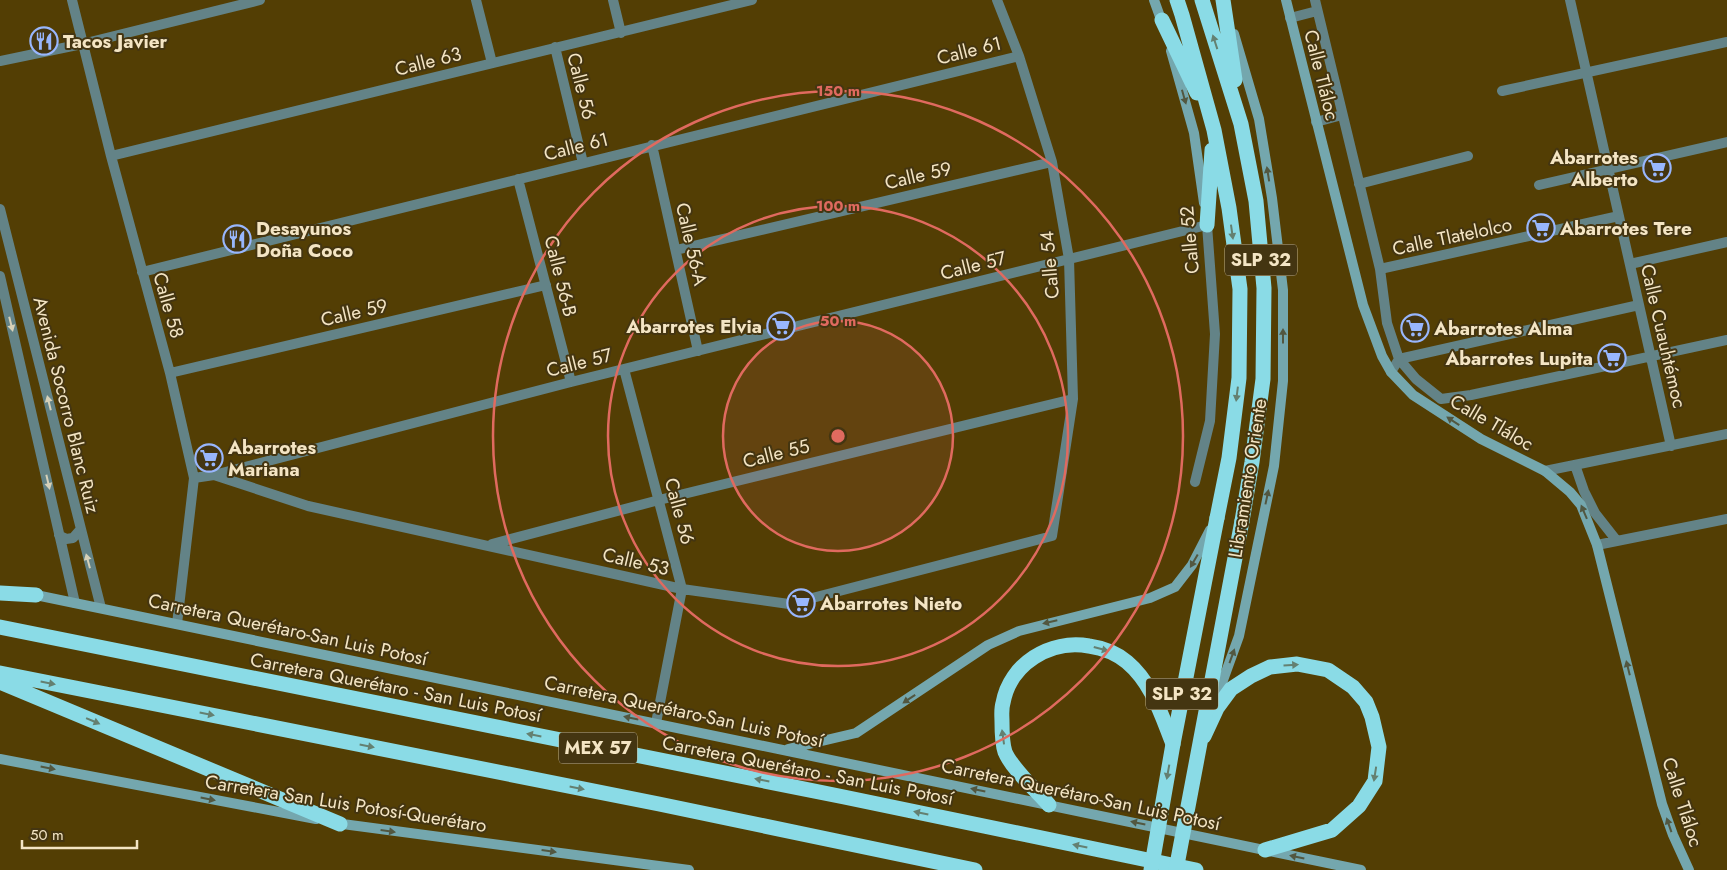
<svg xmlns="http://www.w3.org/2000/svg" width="1727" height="870" font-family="Jost,sans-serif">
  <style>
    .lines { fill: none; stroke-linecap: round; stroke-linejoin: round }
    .street { stroke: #638387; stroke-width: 10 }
    .secondary { stroke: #74a7ae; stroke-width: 10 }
    .highway { stroke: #8adbe6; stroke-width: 15 }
    .highway-bridge { stroke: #8adbe6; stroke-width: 15 }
    .oneway { fill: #648071 }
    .oneway2 { fill: #525740 }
    .oneway3 { fill: #d7d1b8 }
    .ring { fill: none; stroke: #e06a5f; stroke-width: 2.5 }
    .labels { text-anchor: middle; stroke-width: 4; stroke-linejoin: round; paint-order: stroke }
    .shield { fill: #443511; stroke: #bfb08e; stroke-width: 1 }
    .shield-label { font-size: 18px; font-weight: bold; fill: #f4e5c4 }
    .poi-label { font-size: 19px; font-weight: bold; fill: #f4e5c4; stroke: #443511; text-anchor: start }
    .street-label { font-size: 19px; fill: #f4e5c4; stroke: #443511 }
    .centre { fill: #e06a5f; stroke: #443511; stroke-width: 2.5 }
    .ring-label { font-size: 15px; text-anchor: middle; font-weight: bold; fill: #e06a5f; stroke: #443511; stroke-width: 4; stroke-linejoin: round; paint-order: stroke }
  </style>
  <rect width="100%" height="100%" fill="#533e04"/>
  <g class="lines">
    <!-- street -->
    <path class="street" d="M72 0 111 156 170 373 194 478 177 624
      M476 0 492 63
      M613 0 621 33
      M1315 0 1380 269 1387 323 1399 359 1416 379 1441 399 1471 395 1727 340
      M1570 0 1671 446
      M1290 18 1317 11
      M555 47 583 163
      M0 61 82 44 260 0
      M1502 91 1727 42
      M1316 122 1342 115
      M652 145 698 351
      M111 156 752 0
      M518 179 571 382
      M1359 184 1468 156
      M1539 185 1727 142
      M0 209 101 608
      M676 250 1052 162
      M1630 264 1727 242
      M1380 269 1619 216
      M142 272 1019 56
      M0 276 75 603
      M624 369 682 589 656 723
      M1391 372 1399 359 1639 305
      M170 373 546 285
      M1575 465 1584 491 1595 513 1617 541
      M1545 471 1727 434
      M214 475 308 506 682 589 789 604 1052 536 1073 399 1069 259 1052 162 1019 56 997 0
      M194 478 214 475 571 382 1207 225 1215 334 1210 421 1195 482
      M59 535 66 539 73 538 80 530
      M492 544 659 500 1073 399
      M1597 545 1727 519"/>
    <!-- secondary -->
    <path class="secondary" d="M1154 0 1163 25
      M1286 0 1363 305 1382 356 1391 372 1413 395 1481 439 1545 471 1570 492 1581 505 1597 545 1662 804 1673 835 1689 870
      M1171 51 1194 133 1204 203
      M31 594 1361 870
      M1214 705 1239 636 1274 466 1283 381V290L1272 198 1259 119 1234 34
      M788 749 856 733 988 645 1019 631 1150 598 1175 587 1192 565 1210 530
      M0 759 316 819
      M335 823 689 870"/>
    <!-- highway -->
    <path class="highway" d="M1177 0 1182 15 1214 130 1229 208 1240 289 1239 378 1229 458 1217 518
      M1202 0 1241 124 1256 201 1264 288 1263 379 1252 462 1242 521
      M1223 0 1235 80
      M1162 20 1197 93
      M1207 225 1212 150
      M0 593 36 595
      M0 627 844 797 1196 870
      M0 673 659 804 975 870
      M0 682 340 824
      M1204 736 1217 708 1231 689 1251 676 1270 667 1297 664 1328 670 1353 687 1366 702 1372 717 1379 747 1375 781 1359 806 1332 830 1265 850
      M1049 805C1037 791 1012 769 1005 752 1002 743 1002 731 1002 722 1002 716 1001 709 1003 703 1010 664 1050 639 1089 646 1103 648 1115 652 1127 662 1152 683 1161 714 1173 744"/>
    <!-- highway-bridge -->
    <path class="highway-bridge" d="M1151 870 1173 744 1217 518
      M1176 870 1242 521"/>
  </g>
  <!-- one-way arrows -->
  <defs><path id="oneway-solid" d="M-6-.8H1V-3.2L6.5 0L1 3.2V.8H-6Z" transform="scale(1.25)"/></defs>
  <g class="oneway">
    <use href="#oneway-solid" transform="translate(1215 42) rotate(-108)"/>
    <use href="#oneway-solid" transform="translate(1232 232) rotate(82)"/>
    <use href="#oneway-solid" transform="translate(1237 394) rotate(97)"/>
    <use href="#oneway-solid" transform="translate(1101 649) rotate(15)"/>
    <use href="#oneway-solid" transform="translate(1291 665) rotate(-4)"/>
    <use href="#oneway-solid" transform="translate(48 683) rotate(11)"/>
    <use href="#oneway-solid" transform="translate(207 714) rotate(11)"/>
    <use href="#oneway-solid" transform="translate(93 721) rotate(23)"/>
    <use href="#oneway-solid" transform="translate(534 735) rotate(-169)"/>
    <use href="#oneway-solid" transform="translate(1003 737) rotate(-98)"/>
    <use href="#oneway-solid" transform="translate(367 746) rotate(11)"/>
    <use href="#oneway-solid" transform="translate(1168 772) rotate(100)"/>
    <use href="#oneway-solid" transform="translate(1375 774) rotate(99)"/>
    <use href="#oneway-solid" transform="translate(762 780) rotate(-169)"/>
    <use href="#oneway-solid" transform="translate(577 788) rotate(11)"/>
    <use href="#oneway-solid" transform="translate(921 813) rotate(-168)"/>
    <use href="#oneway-solid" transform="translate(1080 846) rotate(-168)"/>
  </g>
  <g class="oneway2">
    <use href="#oneway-solid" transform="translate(1184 97) rotate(74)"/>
    <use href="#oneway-solid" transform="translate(1268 174) rotate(-99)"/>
    <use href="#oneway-solid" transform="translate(1283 336) rotate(-90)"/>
    <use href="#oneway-solid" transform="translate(1453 421) rotate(-147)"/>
    <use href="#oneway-solid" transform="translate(1267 497) rotate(-78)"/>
    <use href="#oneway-solid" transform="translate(1584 512) rotate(-113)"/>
    <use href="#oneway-solid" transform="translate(1194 561) rotate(120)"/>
    <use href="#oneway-solid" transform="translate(1050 622) rotate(167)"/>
    <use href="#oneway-solid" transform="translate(1232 656) rotate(-70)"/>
    <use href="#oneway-solid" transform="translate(1628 668) rotate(-104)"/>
    <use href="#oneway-solid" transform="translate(909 699) rotate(146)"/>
    <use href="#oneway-solid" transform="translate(631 718) rotate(-168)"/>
    <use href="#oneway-solid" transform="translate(48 768) rotate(11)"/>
    <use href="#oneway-solid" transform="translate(978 790) rotate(-168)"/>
    <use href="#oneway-solid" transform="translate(208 799) rotate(11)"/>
    <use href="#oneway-solid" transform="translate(1138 823) rotate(-168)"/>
    <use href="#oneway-solid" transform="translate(1669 825) rotate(-109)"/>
    <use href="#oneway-solid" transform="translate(388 831) rotate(8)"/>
    <use href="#oneway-solid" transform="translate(549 851) rotate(8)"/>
    <use href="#oneway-solid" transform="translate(1297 857) rotate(-168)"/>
  </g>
  <g class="oneway3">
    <use href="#oneway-solid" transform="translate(11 324) rotate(76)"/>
    <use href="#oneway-solid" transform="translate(49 403) rotate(-104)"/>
    <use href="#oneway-solid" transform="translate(48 482) rotate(77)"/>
    <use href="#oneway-solid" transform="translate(88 561) rotate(-105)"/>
  </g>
  <!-- distance rings -->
  <circle cx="838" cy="436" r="115" fill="#e06a5f" fill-opacity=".12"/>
  <g class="ring">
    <circle cx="838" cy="436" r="115"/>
    <circle cx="838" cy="436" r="230"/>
    <circle cx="838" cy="436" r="345"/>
  </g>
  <!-- icons -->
  <defs>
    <g id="restaurant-ring" transform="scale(1.4375)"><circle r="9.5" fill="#443511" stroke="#98b6fd" stroke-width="1.5"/><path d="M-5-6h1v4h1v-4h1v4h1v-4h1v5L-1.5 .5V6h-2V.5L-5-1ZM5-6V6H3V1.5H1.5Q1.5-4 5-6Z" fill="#98b6fd"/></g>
    <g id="supermarket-ring" transform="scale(1.4375)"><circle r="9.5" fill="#443511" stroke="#98b6fd" stroke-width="1.5"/><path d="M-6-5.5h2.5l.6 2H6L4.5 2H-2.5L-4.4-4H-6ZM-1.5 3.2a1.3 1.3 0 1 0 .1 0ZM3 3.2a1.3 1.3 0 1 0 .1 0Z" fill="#98b6fd"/></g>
  </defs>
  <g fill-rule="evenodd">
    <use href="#restaurant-ring" x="44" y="41"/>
    <use href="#supermarket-ring" x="1657" y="168"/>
    <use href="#supermarket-ring" x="1541" y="228"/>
    <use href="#restaurant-ring" x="237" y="239"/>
    <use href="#supermarket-ring" x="781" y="326"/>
    <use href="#supermarket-ring" x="1415" y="328"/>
    <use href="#supermarket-ring" x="1612" y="358"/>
    <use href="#supermarket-ring" x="209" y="458"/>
    <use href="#supermarket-ring" x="801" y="603"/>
  </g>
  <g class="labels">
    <!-- shield labels -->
    <g class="shield">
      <rect x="1225" y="244.5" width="72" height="31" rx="4"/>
      <rect x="1146" y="678.5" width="72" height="31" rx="4"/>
      <rect x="559" y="732.5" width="78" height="31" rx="4"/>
    </g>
    <g class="shield-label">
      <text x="1261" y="266">SLP 32</text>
      <text x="1182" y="700">SLP 32</text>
      <text x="598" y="754">MEX 57</text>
    </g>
    <!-- poi labels -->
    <g class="poi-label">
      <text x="63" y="48">Tacos Javier</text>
      <text x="1638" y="164" text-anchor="end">Abarrotes<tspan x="1638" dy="22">Alberto</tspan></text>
      <text x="256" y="235">Desayunos<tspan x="256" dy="22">Doña Coco</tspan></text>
      <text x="1560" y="235">Abarrotes Tere</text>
      <text x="762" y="333" text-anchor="end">Abarrotes Elvia</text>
      <text x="1434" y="335">Abarrotes Alma</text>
      <text x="1593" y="365" text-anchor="end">Abarrotes Lupita</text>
      <text x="228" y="454">Abarrotes<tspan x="228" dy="22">Mariana</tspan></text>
      <text x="820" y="610">Abarrotes Nieto</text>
    </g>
    <!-- street labels -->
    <g class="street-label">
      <text transform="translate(969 50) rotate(-14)" y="7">Calle 61</text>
      <text transform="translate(428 61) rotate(-14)" y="7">Calle 63</text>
      <text transform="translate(1322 75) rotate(76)" y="7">Calle Tláloc</text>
      <text transform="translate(582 86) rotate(76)" y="7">Calle 56</text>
      <text transform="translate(576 146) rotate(-14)" y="7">Calle 61</text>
      <text transform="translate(918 175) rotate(-13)" y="7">Calle 59</text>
      <text transform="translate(1452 236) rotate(-12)" y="7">Calle Tlatelolco</text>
      <text transform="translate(1189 240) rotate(-95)" y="7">Calle 52</text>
      <text transform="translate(692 244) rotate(77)" y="7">Calle 56-A</text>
      <text transform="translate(973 265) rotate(-14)" y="7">Calle 57</text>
      <text transform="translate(1049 265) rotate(-95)" y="7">Calle 54</text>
      <text transform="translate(561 276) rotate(76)" y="7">Calle 56-B</text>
      <text transform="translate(169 305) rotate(74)" y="7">Calle 58</text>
      <text transform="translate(354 312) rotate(-13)" y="7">Calle 59</text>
      <text transform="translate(1664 336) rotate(77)" y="7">Calle Cuauhtémoc</text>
      <text transform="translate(579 362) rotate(-14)" y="7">Calle 57</text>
      <text transform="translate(67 405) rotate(76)" y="7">Avenida Socorro Blanc Ruiz</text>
      <text transform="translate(1492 422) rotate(30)" y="7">Calle Tláloc</text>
      <text transform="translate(776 453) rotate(-14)" y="7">Calle 55</text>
      <text transform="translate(1247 478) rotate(-81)" y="7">Libramiento Oriente</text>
      <text transform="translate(680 511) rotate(75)" y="7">Calle 56</text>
      <text transform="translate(636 561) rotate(13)" y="7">Calle 53</text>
      <text transform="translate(288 629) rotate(12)" y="7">Carretera Querétaro-San Luis Potosí</text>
      <text transform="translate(396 687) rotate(11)" y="7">Carretera Querétaro - San Luis Potosí</text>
      <text transform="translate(684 711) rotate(12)" y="7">Carretera Querétaro-San Luis Potosí</text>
      <text transform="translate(808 770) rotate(11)" y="7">Carretera Querétaro - San Luis Potosí</text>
      <text transform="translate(1081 794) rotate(12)" y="7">Carretera Querétaro-San Luis Potosí</text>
      <text transform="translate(1683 802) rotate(72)" y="7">Calle Tláloc</text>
      <text transform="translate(346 803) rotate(9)" y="7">Carretera San Luis Potosí-Querétaro</text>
    </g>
  </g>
  <circle cx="838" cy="436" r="8" class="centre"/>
  <g class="ring-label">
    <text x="838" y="96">150 m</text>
    <text x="838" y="211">100 m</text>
    <text x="838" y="326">50 m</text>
  </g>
  <!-- scale -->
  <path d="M22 840v8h115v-8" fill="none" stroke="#f4e5c4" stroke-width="2.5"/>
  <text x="30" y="840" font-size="15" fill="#f4e5c4" stroke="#443511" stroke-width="4" paint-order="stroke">50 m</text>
</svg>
